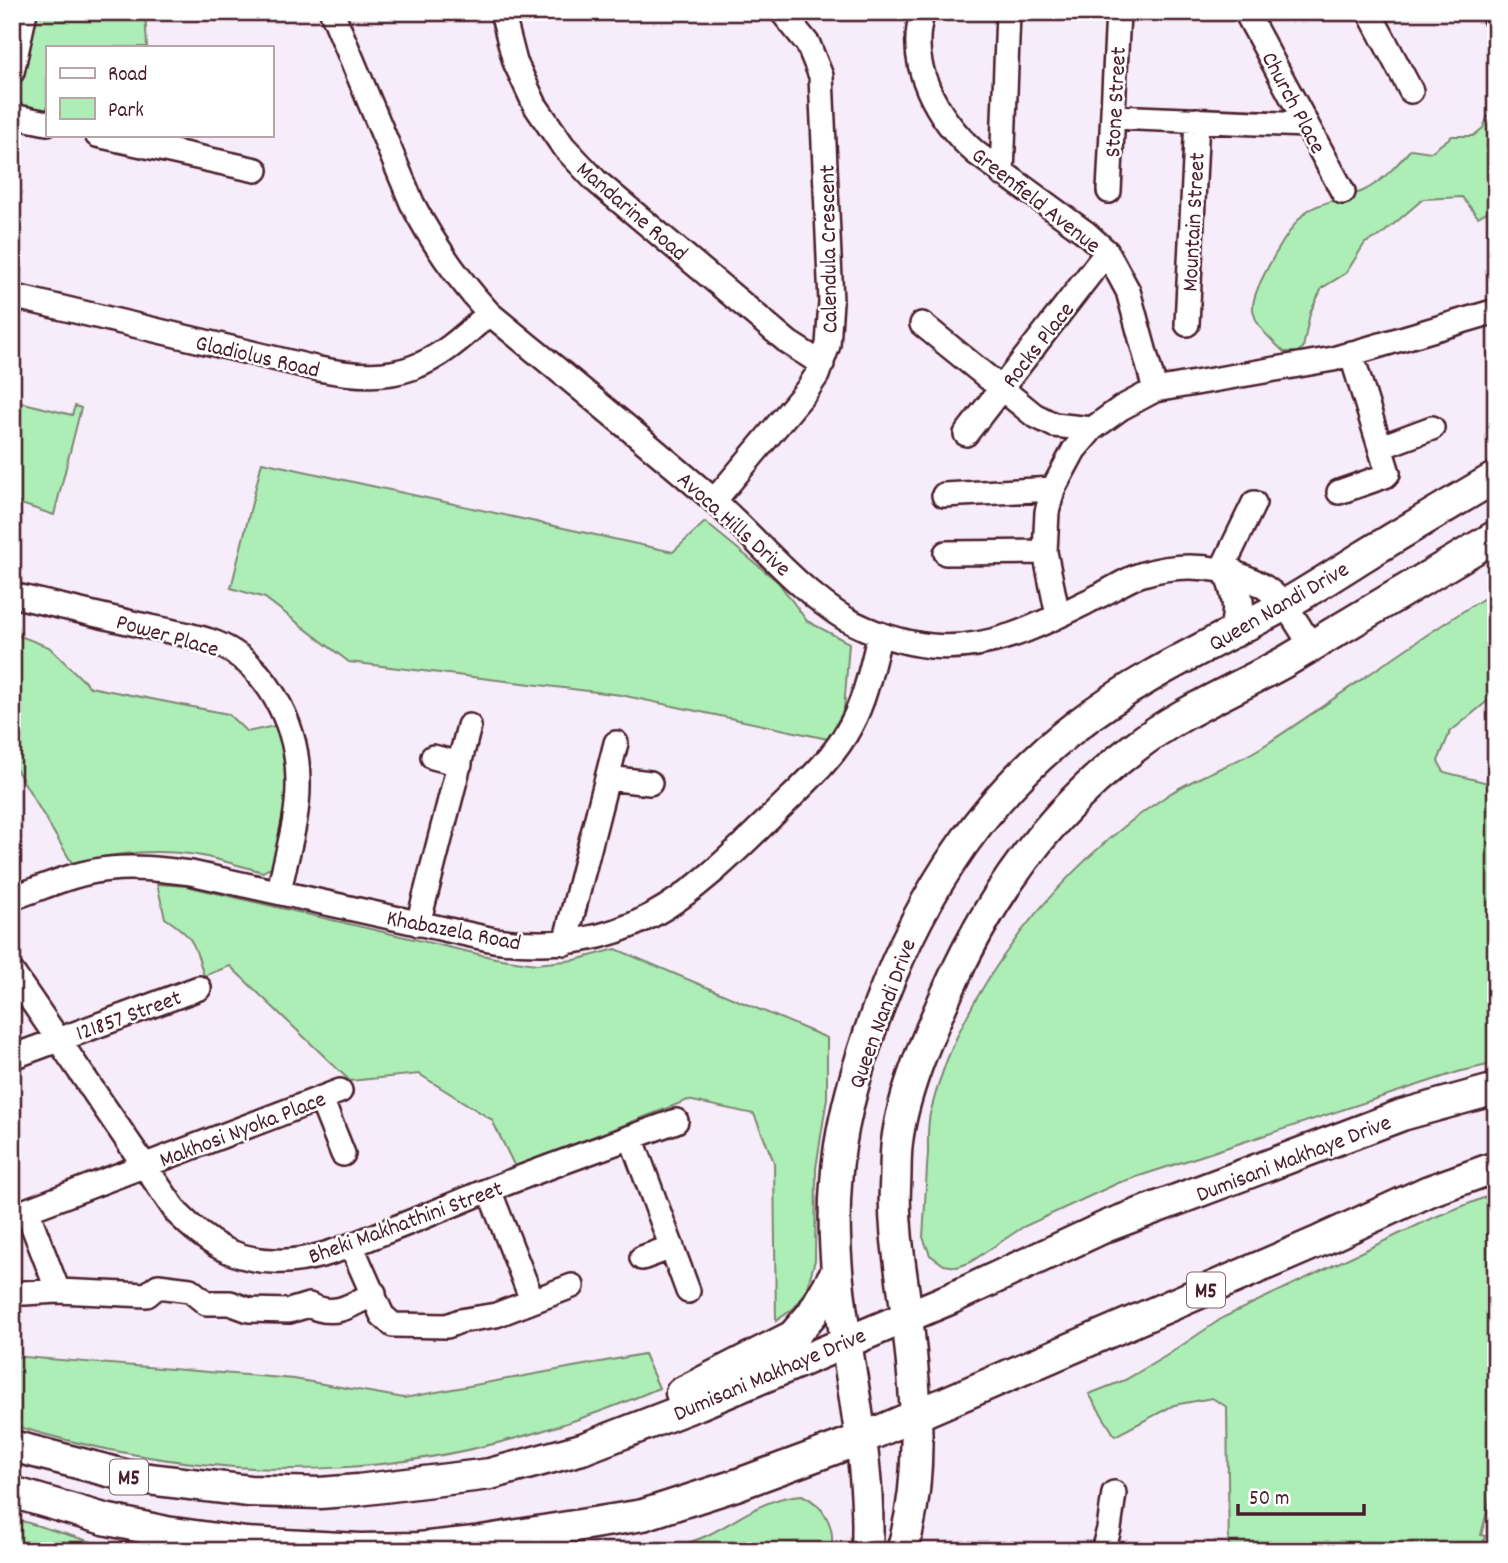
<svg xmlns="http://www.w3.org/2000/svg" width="1508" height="1563" font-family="Dekko,sans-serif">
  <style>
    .green { fill: #adeeb7; stroke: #7c8671; stroke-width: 2 }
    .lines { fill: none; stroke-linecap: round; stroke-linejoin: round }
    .minor-casing { stroke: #4a1f2b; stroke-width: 28 }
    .major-casing { stroke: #4a1f2b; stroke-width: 35 }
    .minor { stroke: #fff; stroke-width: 23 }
    .major { stroke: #fff; stroke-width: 30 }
    .labels { text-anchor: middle; stroke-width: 5; stroke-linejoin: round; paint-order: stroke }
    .shield { fill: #fff; stroke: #80626b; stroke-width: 2 }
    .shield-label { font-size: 21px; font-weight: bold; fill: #4a1f2b }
    .street-label { font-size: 23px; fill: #4a1f2b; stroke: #fff }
  </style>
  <rect width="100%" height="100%" fill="#f7ecfa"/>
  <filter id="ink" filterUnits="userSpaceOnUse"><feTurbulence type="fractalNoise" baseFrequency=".0143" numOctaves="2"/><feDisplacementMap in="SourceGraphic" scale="14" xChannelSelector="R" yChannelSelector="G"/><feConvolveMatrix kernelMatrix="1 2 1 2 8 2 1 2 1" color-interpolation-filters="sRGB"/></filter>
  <g filter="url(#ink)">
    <!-- green -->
    <path class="green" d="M33 12H145L147 47H47V114C37 112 24 110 18 100 10 84 29 31 33 12Z
      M1488 116H1496V207L1478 217 1462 197 1423 199 1380 236 1365 243 1346 273 1322 288 1310 313 1303 348 1297 352H1284C1272 340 1255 327 1253 309 1251 290 1292 222 1307 211 1321 202 1346 198 1363 191 1382 182 1397 165 1411 149L1431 152 1452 136H1473L1483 128Z
      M12 400 72 415 75 406 81 408 54 515 12 501Z
      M262 462 673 552 705 522 778 582 807 621 849 643 844 710 828 739 621 695 349 662 265 598 231 588Z
      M1496 591V694L1450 732 1438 761 1444 772 1496 785V1063L1458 1072 1118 1183 1023 1227 969 1263 957 1267 944 1265 930 1255 923 1237C925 1209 926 1180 928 1152 928 1139 927 1123 931 1110 962 985 1062 864 1168 795 1198 775 1234 765 1262 747 1341 696 1415 639 1496 591Z
      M12 633 49 647 90 687 228 714 247 732 284 724 292 760 279 862 263 872C239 866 214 857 190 854 149 849 112 854 72 863L12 762Z
      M157 884 186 886 495 958 536 964 575 960 616 949 827 1038V1098L816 1168 815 1260 806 1291 794 1308 776 1321 774 1162 754 1114 688 1100 515 1167 492 1120 419 1074 350 1081 230 966 204 976C194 943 195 938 165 918Z
      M1496 1193V1477L1481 1535 1485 1536 1481 1551H1229L1227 1407 1212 1398 1174 1405 1115 1436 1089 1394 1125 1380 1166 1356 1224 1317 1435 1217Z
      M644 1354 659 1388C440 1482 240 1494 12 1425V1356L294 1379 404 1398Z
      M802 1495C824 1505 836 1526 831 1551H661C677 1546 694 1542 708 1535 740 1519 766 1497 802 1495Z
      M12 1518 122 1551H15L12 1550Z"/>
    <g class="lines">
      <!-- minor casing -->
      <g class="minor-casing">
        <path id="minor" d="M332 12 412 203C433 244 458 279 489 313 564 375 639 436 712 499 754 536 799 591 846 619 871 633 903 643 931 646 993 652 1048 621 1101 595 1114 588 1129 578 1143 574 1189 560 1253 566 1285 606 1295 618 1303 633 1311 646
          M502 12 515 62 535 105 563 146 596 181 789 343 822 364
          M923 12C905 64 938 120 976 153L1086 233 1107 252 1128 291 1155 390
          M1246 12 1343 192
          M1369 12 1411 91
          M1492 12 1496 20
          M12 72 25 12
          M12 116 47 123
          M1113 117 1307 125
          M97 135 256 170
          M1002 174 1008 12
          M1109 191 1118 12
          M12 296 319 369C400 385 431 368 489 313
          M922 324 1034 415 1054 425 1092 429
          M1187 324 1197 120
          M966 434 1107 252
          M1381 447 1432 428
          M1339 492 1385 476 1388 473 1351 353
          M944 495 1053 489
          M714 501 807 390 817 375 828 345 831 302 821 76 808 44 782 12
          M946 553 1045 552
          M1222 569 1254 503
          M12 595C52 604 92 614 132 623 157 629 185 633 210 641 266 660 298 725 298 781 299 818 286 856 279 891
          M1058 616 1045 552 1047 512 1053 489 1074 450 1092 429 1121 408 1155 390 1333 359 1496 311
          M433 757 460 764
          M608 778 650 783
          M12 898C44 887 76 872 110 869 137 866 165 870 191 873L494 940C627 957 686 901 775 813 802 786 833 760 851 725 866 697 872 665 880 634
          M418 924 469 726
          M565 943 616 743
          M12 972 177 1213C206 1242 232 1260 274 1261 310 1263 345 1248 377 1235 414 1221 450 1206 486 1191 549 1166 613 1144 676 1121
          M12 1057 199 988
          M321 1099 343 1154
          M631 1137 688 1291
          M489 1190 532 1300
          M27 1211 58 1291
          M12 1216 340 1091
          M351 1245 382 1315 393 1325 447 1326 460 1321 496 1315 572 1286
          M642 1258 672 1247
          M24 1293 58 1291 147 1295 158 1286 190 1290 206 1303H230L249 1310 289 1311 309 1305C334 1318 351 1306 374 1293
          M1103 1551 1109 1529 1114 1493"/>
      </g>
      <!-- major casing -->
      <g class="major-casing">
        <path id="major" d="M1230 573C1237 593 1242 611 1234 632
          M681 1393 793 1336 812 1314 835 1274
          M12 1446 132 1477 249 1491 320 1493 358 1490 490 1474 582 1449 699 1404 952 1298 1107 1226 1402 1115 1496 1089
          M12 1492 104 1519 166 1532 246 1543 360 1549 419 1548 475 1542 643 1515 736 1485 861 1439 1320 1241 1429 1191 1496 1167
          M867 1551C873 1427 826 1307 836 1183 839 1132 853 1082 869 1034 910 913 973 805 1076 726 1138 677 1212 644 1281 607 1309 591 1337 573 1364 556 1408 529 1452 503 1496 477
          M902 1551C925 1475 916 1394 907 1317 902 1274 893 1231 895 1187 896 1172 895 1157 897 1142 903 1093 927 1038 947 993 989 897 1050 811 1135 747 1181 711 1237 689 1288 660 1358 619 1426 577 1496 536"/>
      </g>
      <!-- minor -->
      <use href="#minor" class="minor"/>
      <!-- major -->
      <use href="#major" class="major"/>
    </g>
  </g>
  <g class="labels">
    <!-- shield labels -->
    <g class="shield">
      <rect x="1187" y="1272.5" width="38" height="35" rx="5"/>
      <rect x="110" y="1459.5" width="38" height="35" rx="5"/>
    </g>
    <g class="shield-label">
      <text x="1206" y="1297">M5</text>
      <text x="129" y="1484">M5</text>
    </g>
    <!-- street labels -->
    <g class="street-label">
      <text transform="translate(1114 102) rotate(-87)" y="8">Stone Street</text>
      <text transform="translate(1295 102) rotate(62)" y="8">Church Place</text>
      <text transform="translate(1037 199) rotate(38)" y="8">Greenfield Avenue</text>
      <text transform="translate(633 210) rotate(41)" y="8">Mandarine Road</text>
      <text transform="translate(1192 222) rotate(-87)" y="8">Mountain Street</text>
      <text transform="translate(827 249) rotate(-91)" y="8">Calendula Crescent</text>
      <text transform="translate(1037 344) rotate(-52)" y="8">Rocks Place</text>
      <text transform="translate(258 355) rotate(13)" y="8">Gladiolus Road</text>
      <text transform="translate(735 523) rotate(42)" y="8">Avoca Hills Drive</text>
      <text transform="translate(1278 605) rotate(-30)" y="8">Queen Nandi Drive</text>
      <text transform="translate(168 634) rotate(16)" y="8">Power Place</text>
      <text transform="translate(454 929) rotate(11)" y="8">Khabazela Road</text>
      <text transform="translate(881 1013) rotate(-70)" y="8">Queen Nandi Drive</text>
      <text transform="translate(128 1014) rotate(-20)" y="8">121857 Street</text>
      <text transform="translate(242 1128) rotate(-21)" y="8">Makhosi Nyoka Place</text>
      <text transform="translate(1293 1157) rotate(-21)" y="8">Dumisani Makhaye Drive</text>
      <text transform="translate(405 1221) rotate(-20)" y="8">Bheki Makhathini Street</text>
      <text transform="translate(769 1373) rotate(-23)" y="8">Dumisani Makhaye Drive</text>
    </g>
  </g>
  <!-- margin -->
  <rect width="1508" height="1563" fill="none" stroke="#fff" stroke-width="42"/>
  <rect x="21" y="21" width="1466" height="1521" fill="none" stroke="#4a1f2b" stroke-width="2.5" filter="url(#ink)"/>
  <!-- legend -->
  <rect x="46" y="46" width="228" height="91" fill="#ffffff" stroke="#b7a5aa" stroke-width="2"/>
  <rect x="60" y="68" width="35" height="10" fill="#ffffff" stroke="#b7a5aa" stroke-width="2"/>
  <text x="108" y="80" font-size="21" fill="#4a1f2b">Road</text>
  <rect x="60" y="98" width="35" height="21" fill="#adeeb7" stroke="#b7a5aa" stroke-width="2"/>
  <text x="108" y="116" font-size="21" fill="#4a1f2b">Park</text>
  <!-- scale -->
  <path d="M1238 1504v10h126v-10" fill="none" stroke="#4a1f2b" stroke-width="3.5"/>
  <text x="1249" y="1504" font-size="21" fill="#4a1f2b" stroke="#ffffff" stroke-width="5" paint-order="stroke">50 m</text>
</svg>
